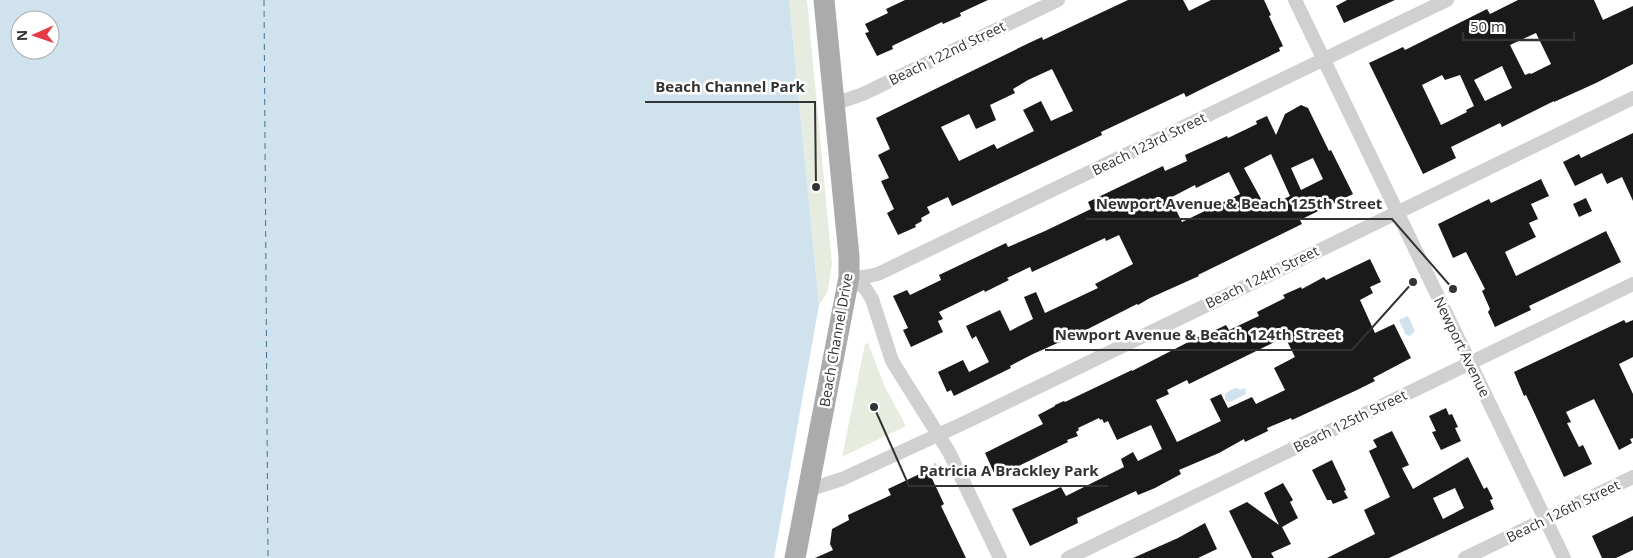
<svg xmlns="http://www.w3.org/2000/svg" width="1633" height="558" font-family="'Open Sans',sans-serif">
  <style>
    .green { fill: #e6ecdf }
    .water { fill: #cfe2ee; fill-rule: evenodd }
    .lines { fill: none; stroke-linecap: round; stroke-linejoin: round }
    .ferry { stroke: #3f7597; stroke-width: 1; stroke-dasharray: 6 5; stroke-linecap: butt }
    .building { fill: #1a1a1a; fill-rule: evenodd }
    .path { stroke: #cdcdcd; stroke-width: 2.5; stroke-dasharray: 2.5 2.5; stroke-linecap: butt }
    .minor { stroke: #d0d0d0; stroke-width: 14 }
    .primary { stroke: #ababab; stroke-width: 21 }
    .labels { text-anchor: middle; stroke-width: 5; stroke-linejoin: round; paint-order: stroke }
    .street-label { font-size: 14px; fill: #333; stroke: #fff }
    .leader { fill: none; stroke: #333; stroke-width: 2 }
    .callout-dot { fill: #333; stroke: #fff; stroke-width: 2 }
    .callout-label { font-size: 15px; text-anchor: middle; font-weight: bold; fill: #333; stroke: #fff; stroke-width: 5; stroke-linejoin: round; paint-order: stroke }
  </style>
  <rect width="100%" height="100%" fill="#fff"/>
  <!-- green -->
  <path class="green" d="M789 0H807L832 263 828 291 819 305Z
    M868 343 885 387 906 426 842 457 865 344Z"/>
  <!-- water -->
  <path class="water" d="M0 0H789L819 305 774 558H0ZM20 20H50V50H20Z
    M1408 316 1415 331 1410 336 1406 335 1399 320Z
    M1237 388 1240 390 1245 388 1246 394 1230 402 1225 400V394L1232 389Z"/>
  <g class="lines">
    <!-- ferry -->
    <path class="ferry" d="M264 0 268 558"/>
  </g>
  <!-- building -->
  <path class="building" d="M905 0H988L960 13 961 16 943 24 942 22 892 46 893 49 877 56 865 33 869 32 865 24 888 13 886 9Z
    M1128 0H1183L1189 11 1211 0H1264L1271 15 1269 16 1283 46 1279 48 1280 51 1202 89 1186 97 1184 93 1101 132 1102 135 952 206 948 197 927 207 930 213 921 218 922 221 915 225 916 227 898 235 887 213 894 209 881 181 889 178 878 155 890 149 876 118 1029 43 1042 37 1043 40ZM1052 69 1073 111 1051 121 1041 101 1023 110 1034 131 997 149 994 144 959 161 941 127 969 114 976 129 996 120 990 105 1015 93 1013 89 1028 80Z
    M1347 0H1395L1344 23 1336 6Z
    M1518 0H1594L1603 20 1633 6V64L1596 83 1554 102V101L1502 127 1500 123 1451 147 1456 158 1423 174 1369 63 1403 47 1405 50 1487 9 1490 14ZM1536 33 1551 64 1531 74 1530 73 1525 75 1510 45ZM1502 66 1512 88 1485 101 1474 80ZM1442 75 1445 80 1460 75 1474 106 1466 110 1467 112 1441 125 1422 85Z
    M1301 105 1308 108 1329 151 1331 150 1353 194 1300 220 1302 224 1198 275 1199 276 1150 298 1138 305 1137 304 1080 333 1033 354 1010 366 1011 368 954 396 951 390 947 392 938 372 963 360 969 372 989 362 976 336 972 339 966 326 1000 310 1010 331 1033 319 1024 297 1036 292 1045 313 1098 288 1095 284 1133 264 1119 235 1106 241 1105 238 1032 272 1030 267 1007 278 1009 280 985 292 984 290 939 312 943 319 938 321 943 332 911 347 903 330 908 328 893 296 907 290 910 295 941 280 939 275 1006 243 1008 247 1045 231 1091 209 1088 202 1163 166 1165 171 1187 161 1185 155 1227 136 1228 138 1257 124 1256 121 1267 116 1276 135 1285 114ZM1271 154 1290 196 1266 208 1244 168ZM1313 158 1323 179 1301 190 1291 168ZM1229 172 1240 194 1182 222 1170 198 1195 185 1196 188Z
    M1633 133V201L1622 177 1607 184 1602 173 1575 186 1563 162 1579 154 1581 158Z
    M1541 179 1549 196 1531 204 1538 219 1529 223 1536 237 1505 252 1516 276 1606 231 1621 262 1529 306 1531 310 1495 327 1488 312 1490 309 1482 291 1485 289 1466 252 1453 258 1438 224 1489 199 1491 203Z
    M1586 198 1592 211 1579 217 1573 204Z
    M1370 259 1381 282 1370 287 1373 293 1360 300 1375 333 1394 324 1411 358 1373 378 1375 381 1357 390 1292 420 1291 418 1267 428 1268 431 1245 442 1244 439 1219 453 1179 470 1181 474 1155 488 1138 495 1136 491 1077 518 1078 523 1030 546 1012 509 1061 487 1066 496 1124 467 1121 459 1133 452 1138 461 1162 449 1151 425 1117 440 1108 421 1104 423 1102 419 1100 420 1099 418 1078 428 1079 430 1076 432 1078 436 1067 440 1068 442 996 477 985 453 1043 424 1038 415 1055 406V405L1064 401 1065 402 1132 370V371L1202 335 1203 336 1226 325 1229 330 1259 316 1257 312 1285 298 1283 295 1301 287 1302 289 1324 277 1326 280ZM1285 337 1295 357 1274 368 1285 390 1256 404 1252 397 1228 408 1221 394 1210 399 1221 421 1177 442 1156 400 1169 394 1167 390 1187 380 1189 384Z
    M1624 320 1626 323 1633 320V357L1619 364 1633 394V438L1630 439 1632 443 1619 450 1594 399 1566 412 1571 422 1567 423 1579 447 1583 445 1592 464 1564 477 1526 395 1524 396 1514 372Z
    M1446 408 1449 415 1452 414 1458 427 1455 428 1461 441 1441 450 1432 432 1436 431 1429 416Z
    M1392 431 1409 465 1402 468 1413 489 1468 457 1484 489 1487 487 1493 499 1490 500 1494 509 1389 558H1327L1375 534 1364 510 1390 497 1369 451 1377 447 1373 440ZM1455 488 1464 508 1443 519 1433 498Z
    M1332 460 1346 490 1344 491 1348 498 1333 504 1331 500H1327L1312 470Z
    M928 470 944 504 941 506 966 558H815L833 550 830 544 832 529 849 520 848 515 891 495 888 489Z
    M1283 483 1293 500 1290 502 1298 518 1282 527 1291 544 1271 553 1274 558H1252L1229 511 1247 502 1279 525 1264 493Z
    M1633 516V550L1616 558H1602L1592 536Z
    M1205 523 1217 549 1198 558H1133L1178 538Z"/>
  <g class="lines">
    <!-- path -->
    <path class="path" d="M934 465 939 463"/>
    <!-- minor -->
    <path class="minor" d="M1295 0 1564 558
      M834 104 863 94 1058 0
      M849 277H864L878 274 1447 0
      M849 277 865 288 872 299 892 361 949 452 1000 558
      M808 490 842 479 966 422 1633 98
      M1068 558 1633 284
      M1465 558 1633 477"/>
    <!-- primary -->
    <path class="primary" d="M795 558 849 277V256L824 0"/>
  </g>
  <g class="labels">
    <!-- street labels -->
    <g class="street-label">
      <text transform="translate(947 53) rotate(-26)" y="5">Beach 122nd Street</text>
      <text transform="translate(1149 144) rotate(-26)" y="5">Beach 123rd Street</text>
      <text transform="translate(1262 277) rotate(-26)" y="5">Beach 124th Street</text>
      <text transform="translate(836 340) rotate(-80)" y="5">Beach Channel Drive</text>
      <text transform="translate(1462 347) rotate(64)" y="5">Newport Avenue</text>
      <text transform="translate(1350 421) rotate(-26)" y="5">Beach 125th Street</text>
      <text transform="translate(1563 511) rotate(-26)" y="5">Beach 126th Street</text>
    </g>
  </g>
  <!-- callouts -->
  <path class="leader" d="M816 187L815 102H645M1453 289L1392 219H1086M1413 282L1352 350H1045M874 407L909 486H1108"/>
  <g class="callout-dot">
    <circle cx="816" cy="187" r="5"/>
    <circle cx="1453" cy="289" r="5"/>
    <circle cx="1413" cy="282" r="5"/>
    <circle cx="874" cy="407" r="5"/>
  </g>
  <g class="callout-label">
    <text x="730" y="92">Beach Channel Park</text>
    <text x="1239" y="209">Newport Avenue &amp; Beach 125th Street</text>
    <text x="1198" y="340">Newport Avenue &amp; Beach 124th Street</text>
    <text x="1009" y="476">Patricia A Brackley Park</text>
  </g>
  <!-- north arrow -->
  <g transform="translate(35 35) rotate(268)"><circle r="24" fill="#ffffff" stroke="#adadad"/>
  <path d="M0-4L9 19L0 12L-9 19Z" fill="#e63946"/>
  <text y="-8" font-size="14" font-weight="bold" text-anchor="middle" fill="#333333">N</text>
  </g>
  <!-- scale -->
  <path d="M1463 32v8h111v-8" fill="none" stroke="#333333" stroke-width="2.5"/>
  <text x="1470" y="32" font-size="15" fill="#333333" stroke="#ffffff" stroke-width="4" paint-order="stroke">50 m</text>
</svg>
